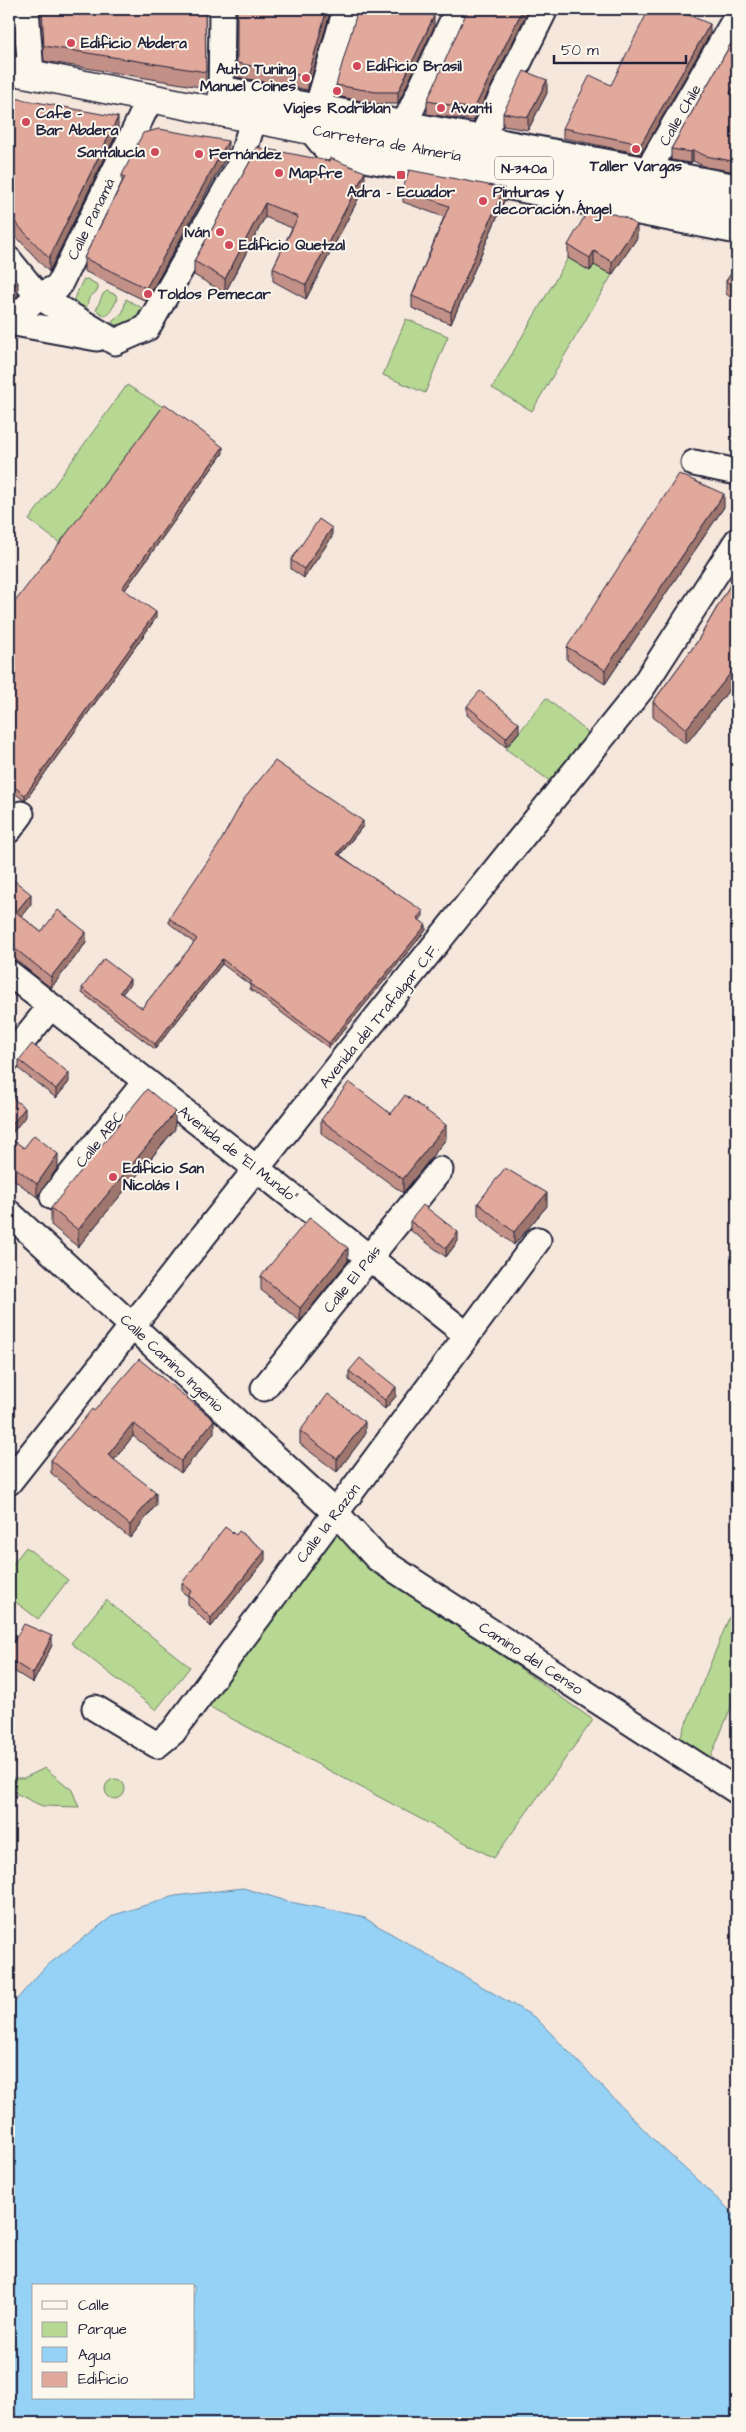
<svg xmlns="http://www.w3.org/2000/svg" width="746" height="2432" font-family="'Architects Daughter',sans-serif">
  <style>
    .green { fill: #b6d892; stroke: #6c7d66 }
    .water { fill: #95d2f6; stroke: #678cab; fill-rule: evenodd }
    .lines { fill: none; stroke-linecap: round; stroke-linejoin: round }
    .minor-casing { stroke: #22223b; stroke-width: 29 }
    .highway-casing { stroke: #22223b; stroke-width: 31 }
    .minor { stroke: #fbf7ec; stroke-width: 25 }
    .highway { stroke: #fbf7ec; stroke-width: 28 }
    .wall { fill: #c29086; stroke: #22223b }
    .shaded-wall { fill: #9e766d; stroke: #22223b }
    .building { fill: #e1a89c; stroke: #22223b }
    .poi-dot { fill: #d1495b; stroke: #fbf7ec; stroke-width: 2 }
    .labels { text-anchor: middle; stroke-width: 4; stroke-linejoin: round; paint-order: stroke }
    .shield { fill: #fbf7ec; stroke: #636270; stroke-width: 1 }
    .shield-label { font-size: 14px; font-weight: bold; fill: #22223b }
    .poi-label { font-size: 15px; font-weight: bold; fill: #22223b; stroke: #fbf7ec; text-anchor: start }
    .street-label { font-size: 15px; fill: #22223b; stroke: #fbf7ec }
  </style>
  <rect width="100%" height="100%" fill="#f6e7dc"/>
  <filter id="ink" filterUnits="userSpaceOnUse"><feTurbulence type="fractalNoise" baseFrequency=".02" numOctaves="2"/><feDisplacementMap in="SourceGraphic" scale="10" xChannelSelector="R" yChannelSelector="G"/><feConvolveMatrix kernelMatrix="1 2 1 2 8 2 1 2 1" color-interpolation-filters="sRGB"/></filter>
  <g filter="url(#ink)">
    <!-- green -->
    <path class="green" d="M568 258 590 271 594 265 612 275 532 411 492 388Z
      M87 279 98 285V290L89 298 86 309 73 301 83 280Z
      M107 291 116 295 117 300 109 314 105 316 96 310 103 294Z
      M126 299 142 308 132 323 115 325 112 322 123 312Z
      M406 319 448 336 425 393 383 375Z
      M127 385 163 407 61 544 29 520Z
      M546 698 591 735 551 782 506 749Z
      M335 1531 372 1563 593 1720 494 1858 206 1705Z
      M26 1547 68 1580 38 1619 9 1597V1569Z
      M737 1598V1693L709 1761 679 1741Z
      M106 1600 190 1667 156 1710 71 1643Z
      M45 1768 72 1790 79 1807 42 1806 9 1790V1778H24Z
      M105 1789a10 10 0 1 1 20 0a10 10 0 1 1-20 0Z"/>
    <!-- water -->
    <path class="water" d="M243 1888 290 1902 361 1916 536 2018 655 2141 737 2217V2423H9V2014L17 1999 45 1967 114 1915 175 1896ZM34 2286H194V2398H34Z"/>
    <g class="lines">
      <!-- minor casing -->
      <g class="minor-casing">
        <path id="minor" d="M26 9 31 73
          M346 9 311 130 329 152 737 231
          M221 89 737 187
          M221 105 222 9
          M398 138 458 9
          M475 151 545 9
          M640 184 737 16
          M9 260 38 296 115 342
          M9 322 97 338
          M11 322 38 296 58 287 151 97
          M115 342 147 328 239 167 254 118
          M694 463 737 472
          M9 830 21 814
          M9 973 467 1335
          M9 1058 51 1006
          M53 1197 146 1081
          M9 1213 336 1513 377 1558 737 1791
          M264 1388 440 1170
          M9 1482 336 1068 642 688 737 541
          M95 1708 157 1745 173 1732 538 1240"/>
      </g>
      <!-- highway casing -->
      <g class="highway-casing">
        <path id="highway" d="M9 70 311 130 737 206"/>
      </g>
      <!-- minor -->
      <use href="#minor" class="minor"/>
      <!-- highway -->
      <use href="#highway" class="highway"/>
    </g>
    <!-- wall -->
    <path class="wall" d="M9 9 15 48 10 52H9Z
      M40 9H205L206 88 44 61Z
      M237 9H331L308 90 237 77Z
      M529 9 474 121 427 114V101Z
      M434 27 398 104H376L336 96V85Z
      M737 33V92L735 96 737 97V172L706 167 693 161 691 163 671 160V149Z
      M710 34 641 154 563 138V128L611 85Z
      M547 93 528 130 503 126V113Z
      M9 97 118 131 49 272 9 229Z
      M228 154 146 301 84 271V258L122 182V175Z
      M251 160 329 161 365 186 306 299 273 281V268L292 228 265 217 225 293 194 275V261Z
      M403 189 504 201 451 324 412 308V296L444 217 403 202Z
      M637 238 612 275 594 265 590 271 568 258V245Z
      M737 265V302L726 294V281Z
      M223 453 125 590 156 618 25 801 9 789V599L14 603Z
      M724 507 605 684 567 660V647Z
      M332 537 304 578 291 569V560Z
      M737 573V680L686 744 653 717V702L697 642Z
      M467 706 519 732 506 747 467 715Z
      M363 826 340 855 423 916 419 920 426 930 329 1048 250 989V985L222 964 155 1049 82 993V988L130 984 122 994 142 1008 194 943 169 923V918Z
      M9 878 31 904 21 916 41 932 86 943 51 988 18 962 11 959H9Z
      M19 1060 69 1082 56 1098 19 1069Z
      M391 1114 446 1139 403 1193 321 1133V1120Z
      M175 1129 78 1247 51 1225V1208Z
      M9 1144 24 1148 58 1167 37 1197 9 1176Z
      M478 1203 547 1206 514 1245 478 1216Z
      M410 1221 458 1241 446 1257 410 1230Z
      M348 1261 300 1321 261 1290V1276Z
      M349 1371 396 1396 385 1409 349 1380Z
      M94 1411 214 1433 181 1473 133 1436 114 1460 156 1505 130 1538 51 1473V1460Z
      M300 1431 365 1435 337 1472 300 1444Z
      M265 1560 211 1627 188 1604V1596L182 1592V1583Z
      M52 1645 33 1683 9 1668V1650Z"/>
    <!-- shaded-wall -->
    <path class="shaded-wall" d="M327 9H331L308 90V77Z
      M523 9H529L474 121V109Z
      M434 16V27L398 104V92Z
      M710 24V34L641 154V144Z
      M15 33V48L10 52V36Z
      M547 80V93L528 130V117Z
      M737 81V92L730 104V93Z
      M118 117V131L49 272V258Z
      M228 141V154L146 301V288Z
      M693 150V161L691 163V152Z
      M365 172V186L306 299V285Z
      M504 188V201L451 324V312Z
      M265 203V217L225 293V279Z
      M637 225V238L612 275V262Z
      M594 251V265L590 271V258Z
      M18 282V296L9 303V289Z
      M223 447V453L122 594V588Z
      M724 494V507L605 684V670Z
      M332 528V537L304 578V569Z
      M156 612V618L25 801V795Z
      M737 665V680L686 744V729Z
      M519 723V732L506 747V738Z
      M363 821V826L337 858V854Z
      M31 894V904L16 923V912Z
      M423 911V916L417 923V918Z
      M426 925V930L329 1048V1043Z
      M86 932V943L51 988V977Z
      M11 948V959H9V949Z
      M222 959V964L155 1049V1044Z
      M130 979V984L120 997V992Z
      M11 1024V1033L9 1036V1026Z
      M69 1073V1082L56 1098V1089Z
      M25 1108V1117L9 1137V1128Z
      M175 1112V1129L78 1247V1230Z
      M446 1125V1139L403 1193V1179Z
      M58 1154V1167L37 1197V1184Z
      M547 1193V1206L514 1245V1232Z
      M458 1232V1241L446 1257V1248Z
      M348 1248V1261L300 1321V1308Z
      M396 1387V1396L385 1409V1400Z
      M214 1420V1433L181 1473V1461Z
      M365 1422V1435L337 1472V1459Z
      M133 1423V1436L108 1467V1455Z
      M156 1492V1505L130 1538V1525Z
      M265 1551V1560L211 1627V1618Z
      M52 1636V1645L33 1683V1674Z"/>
    <!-- building -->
    <path class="building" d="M9 9H14L15 33 10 36H9Z
      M42 9H205L206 72 44 46Z
      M237 9H327L308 77 237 63Z
      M358 9H417L434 16 398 92H376L336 85Z
      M468 9H523L474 109 427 101Z
      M649 9H674L710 24 641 144 563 128 590 75 611 85Z
      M737 33V81L730 93 737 97V162L706 156 693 150 691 152 671 149Z
      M524 71 547 80 528 117 503 113Z
      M9 97 118 117 49 258 9 216Z
      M159 129 228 141 146 288 84 258 125 177 122 175 143 133Z
      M256 147 329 161 330 158 365 172 306 285 273 268 298 217 265 203 225 279 194 261 251 160Z
      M409 170 504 188 451 312 412 296 449 206 403 189Z
      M590 207 626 218 637 225 612 262 594 251 590 258 568 245Z
      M737 265V289L726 281Z
      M9 275 18 282 9 289Z
      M165 404 223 447 122 588 156 612 25 795 9 783V599L14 603Z
      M679 474 724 494 605 670 567 647Z
      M319 519 332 528 304 569 291 560Z
      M737 573V665L686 729 653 702 697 642Z
      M480 691 519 723 506 738 467 706Z
      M275 761 363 821 337 854 423 911 417 918 426 925 329 1043 250 984 252 982 222 959 155 1044 82 988 104 959 130 979 120 992 142 1008 197 939 169 918 218 846 244 799Z
      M10 877 31 894 16 912 41 932 58 910 86 932 51 977 18 951 11 948 9 949V878Z
      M32 1044 69 1073 56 1089 19 1060Z
      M349 1082 391 1114 405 1095 446 1125 403 1179 321 1120Z
      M147 1089 175 1112 78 1230 51 1208Z
      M9 1095 25 1108 9 1128Z
      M34 1135 58 1154 37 1184 9 1163V1144L12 1139 24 1148Z
      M505 1168 547 1193 514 1232 478 1203Z
      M423 1205 458 1232 446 1248 410 1221Z
      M310 1217 348 1248 300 1308 261 1276Z
      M360 1358 396 1387 385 1400 349 1371Z
      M139 1359 214 1420 181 1461 133 1423 108 1455 156 1492 130 1525 51 1460 92 1409 94 1411Z
      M328 1394 365 1422 337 1459 300 1431Z
      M225 1527 236 1535 239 1531 265 1551 211 1618 188 1595 192 1591 182 1583Z
      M24 1624 52 1636 33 1674 9 1659V1650Z"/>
  </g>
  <!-- markers -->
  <g class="poi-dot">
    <circle cx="71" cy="43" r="5"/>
    <circle cx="357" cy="66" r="5"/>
    <circle cx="306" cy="78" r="5"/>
    <circle cx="337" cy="91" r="5"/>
    <circle cx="441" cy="108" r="5"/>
    <circle cx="26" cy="122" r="5"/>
    <circle cx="636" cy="149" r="5"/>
    <circle cx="155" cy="152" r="5"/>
    <circle cx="199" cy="154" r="5"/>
    <circle cx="279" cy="173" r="5"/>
    <rect x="396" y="170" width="10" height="10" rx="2.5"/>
    <circle cx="483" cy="201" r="5"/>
    <circle cx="220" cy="232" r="5"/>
    <circle cx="229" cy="245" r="5"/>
    <circle cx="148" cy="294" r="5"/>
    <circle cx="113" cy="1177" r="5"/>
  </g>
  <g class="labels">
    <!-- shield labels -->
    <rect class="shield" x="495" y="156.5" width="58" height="23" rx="4"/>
    <g class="shield-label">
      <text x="524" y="173">N-340a</text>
    </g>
    <!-- poi labels -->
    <g class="poi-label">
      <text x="81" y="48">Edificio Abdera</text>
      <text x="367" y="71">Edificio Brasil</text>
      <text x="296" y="74" text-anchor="end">Auto Tuning<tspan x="296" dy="17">Manuel Coines</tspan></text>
      <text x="337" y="113" text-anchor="middle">Viajes Rodriblan</text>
      <text x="451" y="113">Avanti</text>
      <text x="36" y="118">Cafe -<tspan x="36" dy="17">Bar Abdera</tspan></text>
      <text x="145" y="157" text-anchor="end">Santalucía</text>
      <text x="209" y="159">Fernández</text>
      <text x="636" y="171" text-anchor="middle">Taller Vargas</text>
      <text x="289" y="178">Mapfre</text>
      <text x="401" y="197" text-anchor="middle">Adra - Ecuador</text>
      <text x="493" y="197">Pinturas y<tspan x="493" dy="17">decoración Ángel</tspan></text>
      <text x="210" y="237" text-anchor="end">Iván</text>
      <text x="239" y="250">Edificio Quetzal</text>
      <text x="158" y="299">Toldos Pemecar</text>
      <text x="123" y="1173">Edificio San<tspan x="123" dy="17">Nicolás I</tspan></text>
    </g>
    <!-- street labels -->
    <g class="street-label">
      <text transform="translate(680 115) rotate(-60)" y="5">Calle Chile</text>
      <text transform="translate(387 143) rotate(10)" y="5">Carretera de Almería</text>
      <text transform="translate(91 219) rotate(-64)" y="5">Calle Panamá</text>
      <text transform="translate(379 1016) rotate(-51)" y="5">Avenida del Trafalgar C.F.</text>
      <text transform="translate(100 1139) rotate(-51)" y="5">Calle ABC</text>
      <text transform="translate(238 1154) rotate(38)" y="5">Avenida de "El Mundo"</text>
      <text transform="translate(352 1279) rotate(-51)" y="5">Calle El País</text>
      <text transform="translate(172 1363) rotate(43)" y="5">Calle Camino Ingenio</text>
      <text transform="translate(328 1523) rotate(-53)" y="5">Calle la Razón</text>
      <text transform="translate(531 1658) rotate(33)" y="5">Camino del Censo</text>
    </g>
  </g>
  <!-- margin -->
  <rect width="746" height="2432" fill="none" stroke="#fbf7ec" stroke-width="30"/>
  <rect x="15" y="15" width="716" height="2402" fill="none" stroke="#22223b" stroke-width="2" filter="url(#ink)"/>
  <!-- legend -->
  <rect x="32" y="2284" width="162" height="115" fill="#fbf7ec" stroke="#a4a2a5"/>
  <rect x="42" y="2301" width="25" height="8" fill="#fbf7ec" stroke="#a4a2a5"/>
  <text x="78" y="2310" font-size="15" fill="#22223b">Calle</text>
  <rect x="42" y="2322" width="25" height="15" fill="#b6d892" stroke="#a4a2a5"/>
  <text x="78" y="2334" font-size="15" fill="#22223b">Parque</text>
  <rect x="42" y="2347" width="25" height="15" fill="#95d2f6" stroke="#a4a2a5"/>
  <text x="78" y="2360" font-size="15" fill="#22223b">Agua</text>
  <rect x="42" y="2372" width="25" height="15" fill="#e1a89c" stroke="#a4a2a5"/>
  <text x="78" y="2384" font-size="15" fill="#22223b">Edificio</text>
  <!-- scale -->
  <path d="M554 55v8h132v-8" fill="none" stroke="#22223b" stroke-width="2.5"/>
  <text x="561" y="55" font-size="15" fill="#22223b" stroke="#fbf7ec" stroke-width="4" paint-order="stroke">50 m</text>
</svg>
